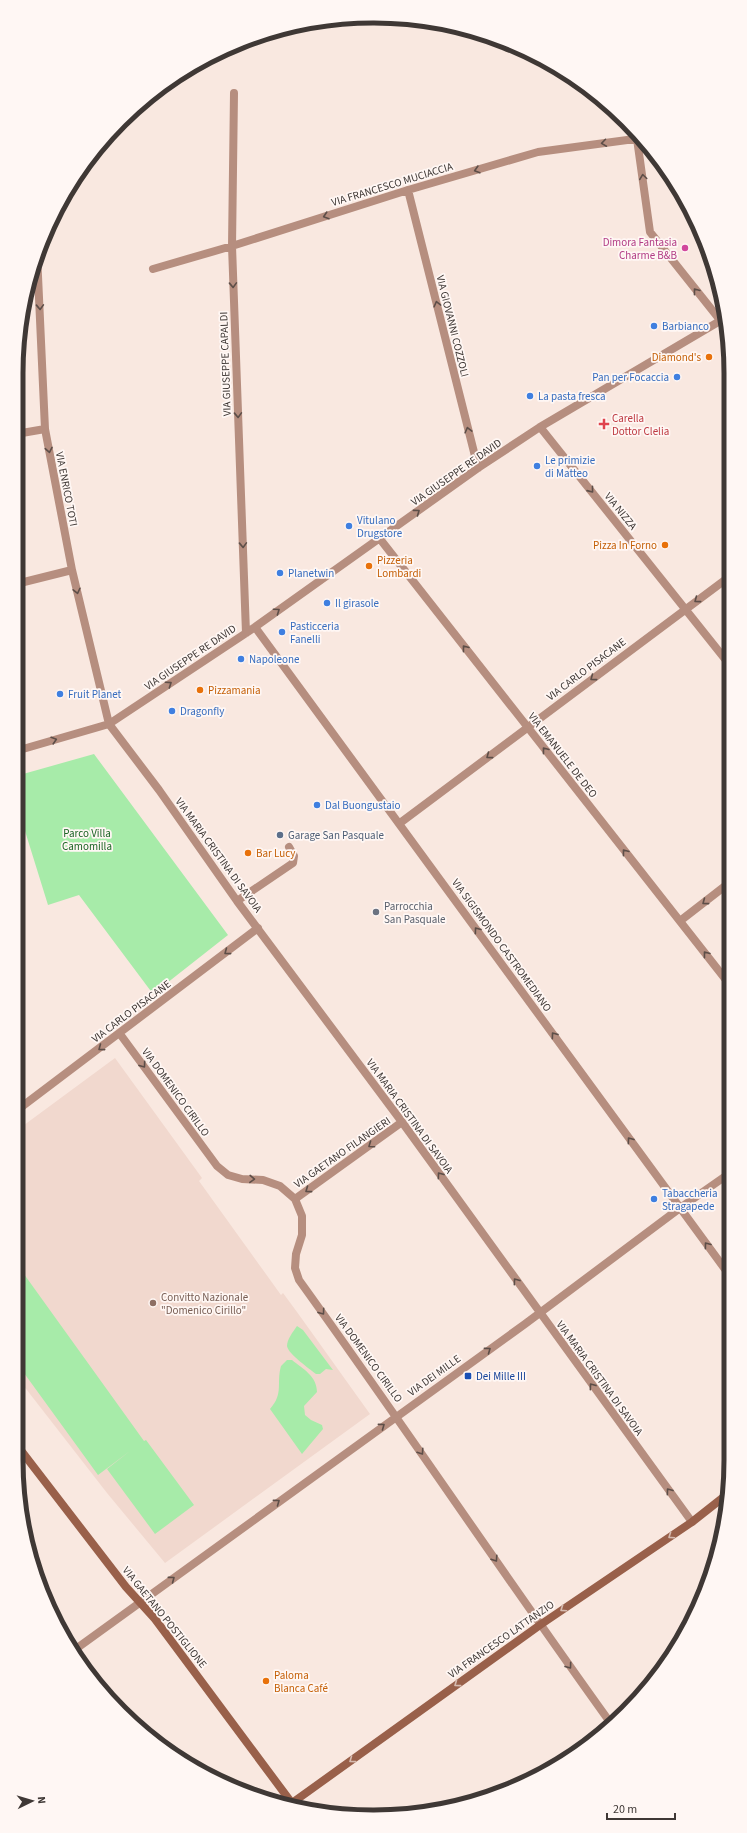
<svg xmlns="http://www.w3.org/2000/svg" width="747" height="1833" font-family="'Source Sans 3',sans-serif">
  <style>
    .built { fill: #f1d8ce }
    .green { fill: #a7eba9 }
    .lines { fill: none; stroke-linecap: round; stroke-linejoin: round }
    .street { stroke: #b68e7f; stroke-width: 8 }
    .secondary { stroke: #99604a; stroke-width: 8 }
    .oneway { stroke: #5d4e48 }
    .oneway2 { stroke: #d6bbb0 }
    .hotel-dot { fill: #d1479c; stroke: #fff7f4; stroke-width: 1.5 }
    .shop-dot { fill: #3f7fe0; stroke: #fff7f4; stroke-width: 1.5 }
    .food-dot { fill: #e8710a; stroke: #fff7f4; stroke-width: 1.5 }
    .health-dot { fill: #e0444e; stroke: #fff7f4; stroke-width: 1.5 }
    .service-dot { fill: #5c6f8a; stroke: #fff7f4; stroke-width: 1.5 }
    .worship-dot { fill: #6b7280; stroke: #fff7f4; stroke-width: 1.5 }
    .education-dot { fill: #8d6e63; stroke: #fff7f4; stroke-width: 1.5 }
    .transit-dot { fill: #1a4fb4; stroke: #fff7f4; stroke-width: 1.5 }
    .labels { text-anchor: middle; stroke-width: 3.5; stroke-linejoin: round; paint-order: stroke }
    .street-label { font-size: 11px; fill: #3f3835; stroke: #fff7f4 }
    .hotel-label { font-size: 11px; fill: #b23c85; stroke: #fff7f4; text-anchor: end }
    .shop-label { font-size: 11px; fill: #366cbe; stroke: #fff7f4; text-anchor: start }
    .food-label { font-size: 11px; fill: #c56008; stroke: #fff7f4; text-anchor: start }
    .health-label { font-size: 11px; fill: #be3a42; stroke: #fff7f4; text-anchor: start }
    .park-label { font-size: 11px; fill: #1b6425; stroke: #fff7f4 }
    .service-label { font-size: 11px; fill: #4e5e75; stroke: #fff7f4; text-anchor: start }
    .worship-label { font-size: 11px; fill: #5b616d; stroke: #fff7f4; text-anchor: start }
    .education-label { font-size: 11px; fill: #785e54; stroke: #fff7f4; text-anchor: start }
    .transit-label { font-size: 11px; fill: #164399; stroke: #fff7f4; text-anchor: start }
    .rim { fill: none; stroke: #3f3835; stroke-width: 5 }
  </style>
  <rect width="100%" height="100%" fill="#f9e8e0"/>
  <!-- built -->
  <path class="built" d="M115 1058 202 1178 199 1181 281 1295 283 1293 297 1312 370 1414 165 1563 107 1493 16 1376V1131Z"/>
  <!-- green -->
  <path class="green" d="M94 754 228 935 153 994 79 895 48 905 16 802V776Z
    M16 1263 144 1441 146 1440 194 1505 155 1534 107 1469 130 1451 98 1475 16 1362Z
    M297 1326 303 1330 333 1370 326 1369 320 1374H316C310 1369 288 1354 287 1346 287 1339 293 1332 297 1326Z
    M287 1360H292C303 1369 317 1376 317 1392L304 1406 305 1415 311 1420 322 1425 323 1429 302 1454 270 1409C284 1393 276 1384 281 1366Z"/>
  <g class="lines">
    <!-- street -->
    <path class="street" d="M234 93 232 246 246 633
      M637 139 650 232 728 330
      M408 190 478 468
      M37 254 45 429 72 570 109 724 159 790 237 901 402 1122 692 1522
      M153 269 232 246 408 190 538 152 642 138
      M540 427 729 664
      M16 434 45 429
      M380 539 730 985
      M16 584 72 570
      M255 627 730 1276
      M16 751 109 724 255 627 478 468 540 427 725 318
      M400 823 729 577
      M237 901 293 863 294 856 289 847
      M680 921 729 883
      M120 1034 217 1166 228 1175 242 1179 263 1180 280 1186 295 1199 302 1216V1235L296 1254 295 1268 299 1280C405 1427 506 1578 612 1725
      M16 1111 258 928
      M295 1199 402 1122
      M73 1651 525 1324 680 1208 730 1173"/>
    <!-- secondary -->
    <path class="secondary" d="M16 1444 126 1587 155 1619 294 1806
      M292 1803 540 1625 692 1522 725 1496"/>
  </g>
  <!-- one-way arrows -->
  <defs><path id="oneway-chevron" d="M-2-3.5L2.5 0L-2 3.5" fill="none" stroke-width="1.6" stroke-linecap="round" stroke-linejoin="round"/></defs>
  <g class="oneway">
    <use href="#oneway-chevron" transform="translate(604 143) rotate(172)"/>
    <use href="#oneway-chevron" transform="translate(477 170) rotate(164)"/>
    <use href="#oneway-chevron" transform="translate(643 177) rotate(-98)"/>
    <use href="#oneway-chevron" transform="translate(326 216) rotate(162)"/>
    <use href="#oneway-chevron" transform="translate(233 285) rotate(88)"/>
    <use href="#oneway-chevron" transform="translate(696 291) rotate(-128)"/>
    <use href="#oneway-chevron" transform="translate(437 304) rotate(-104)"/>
    <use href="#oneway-chevron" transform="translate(40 307) rotate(88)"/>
    <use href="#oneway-chevron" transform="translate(238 415) rotate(88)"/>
    <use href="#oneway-chevron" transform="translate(468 430) rotate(-104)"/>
    <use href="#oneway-chevron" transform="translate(49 450) rotate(79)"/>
    <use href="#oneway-chevron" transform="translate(591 490) rotate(51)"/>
    <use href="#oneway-chevron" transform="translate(417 512) rotate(-36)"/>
    <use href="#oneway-chevron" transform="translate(243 545) rotate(88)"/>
    <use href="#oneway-chevron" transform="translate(77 591) rotate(77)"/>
    <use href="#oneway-chevron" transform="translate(697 600) rotate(143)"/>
    <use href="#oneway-chevron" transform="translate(277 611) rotate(-35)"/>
    <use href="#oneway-chevron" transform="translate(465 648) rotate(-128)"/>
    <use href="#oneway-chevron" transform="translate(593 678) rotate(143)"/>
    <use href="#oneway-chevron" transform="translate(169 684) rotate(-34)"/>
    <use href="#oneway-chevron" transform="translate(54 740) rotate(-17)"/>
    <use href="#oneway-chevron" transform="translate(545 750) rotate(-128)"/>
    <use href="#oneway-chevron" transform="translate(489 756) rotate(143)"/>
    <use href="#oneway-chevron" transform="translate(625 852) rotate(-128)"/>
    <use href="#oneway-chevron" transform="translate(705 902) rotate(143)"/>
    <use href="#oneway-chevron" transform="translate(477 930) rotate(-126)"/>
    <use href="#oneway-chevron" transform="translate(227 952) rotate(143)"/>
    <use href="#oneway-chevron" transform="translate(706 954) rotate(-128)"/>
    <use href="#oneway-chevron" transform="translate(554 1035) rotate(-126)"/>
    <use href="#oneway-chevron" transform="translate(101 1048) rotate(143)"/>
    <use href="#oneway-chevron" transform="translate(143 1065) rotate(54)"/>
    <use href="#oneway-chevron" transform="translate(630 1140) rotate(-126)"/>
    <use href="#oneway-chevron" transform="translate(371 1145) rotate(145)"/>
    <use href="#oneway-chevron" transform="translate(440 1175) rotate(-126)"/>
    <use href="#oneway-chevron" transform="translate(252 1179) rotate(2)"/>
    <use href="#oneway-chevron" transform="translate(308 1190) rotate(144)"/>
    <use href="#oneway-chevron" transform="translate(707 1245) rotate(-127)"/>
    <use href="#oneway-chevron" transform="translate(516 1281) rotate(-126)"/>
    <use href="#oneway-chevron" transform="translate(322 1312) rotate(54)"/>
    <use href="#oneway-chevron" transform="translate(488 1350) rotate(-36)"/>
    <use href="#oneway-chevron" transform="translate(592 1386) rotate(-126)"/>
    <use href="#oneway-chevron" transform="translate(382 1426) rotate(-36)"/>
    <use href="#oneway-chevron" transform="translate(421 1452) rotate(56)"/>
    <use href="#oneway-chevron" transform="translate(669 1491) rotate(-126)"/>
    <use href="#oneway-chevron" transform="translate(277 1502) rotate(-36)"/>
    <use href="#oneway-chevron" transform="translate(495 1559) rotate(56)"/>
    <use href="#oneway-chevron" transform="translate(172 1579) rotate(-37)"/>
    <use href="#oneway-chevron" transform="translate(569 1666) rotate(54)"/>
  </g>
  <g class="oneway2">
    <use href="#oneway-chevron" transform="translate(671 1536) rotate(146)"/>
    <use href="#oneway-chevron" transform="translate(563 1609) rotate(146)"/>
    <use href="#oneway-chevron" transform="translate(457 1684) rotate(144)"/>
    <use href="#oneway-chevron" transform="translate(352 1760) rotate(144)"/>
  </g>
  <!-- markers -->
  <circle class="hotel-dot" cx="685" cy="248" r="4"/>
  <g class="shop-dot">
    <circle cx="654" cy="326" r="4"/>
    <circle cx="677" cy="377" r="4"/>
    <circle cx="530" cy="396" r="4"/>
    <circle cx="537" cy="466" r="4"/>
    <circle cx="349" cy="526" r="4"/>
    <circle cx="280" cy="573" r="4"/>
    <circle cx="327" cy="603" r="4"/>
    <circle cx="282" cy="632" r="4"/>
    <circle cx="241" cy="659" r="4"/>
    <circle cx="60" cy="694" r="4"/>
    <circle cx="172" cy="711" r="4"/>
    <circle cx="317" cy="805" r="4"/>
    <circle cx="654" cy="1199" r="4"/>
  </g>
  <g class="food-dot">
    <circle cx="709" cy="357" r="4"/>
    <circle cx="665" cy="545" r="4"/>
    <circle cx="369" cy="566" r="4"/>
    <circle cx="200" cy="690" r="4"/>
    <circle cx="248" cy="853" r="4"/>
    <circle cx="266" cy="1681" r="4"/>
  </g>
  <path class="health-dot" d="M602 418h4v4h4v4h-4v4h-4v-4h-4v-4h4z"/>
  <circle class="service-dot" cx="280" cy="835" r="4"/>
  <circle class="worship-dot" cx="376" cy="912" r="4"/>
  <circle class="education-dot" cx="153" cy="1303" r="4"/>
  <rect class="transit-dot" x="464" y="1372" width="8" height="8" rx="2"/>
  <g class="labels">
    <!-- street labels -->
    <g class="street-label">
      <text transform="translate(392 184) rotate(-17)" y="4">VIA FRANCESCO MUCIACCIA</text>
      <text transform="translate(453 326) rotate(76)" y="4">VIA GIOVANNI COZZOLI</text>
      <text transform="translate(225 364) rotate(-92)" y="4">VIA GIUSEPPE CAPALDI</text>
      <text transform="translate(456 472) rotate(-35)" y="4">VIA GIUSEPPE RE DAVID</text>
      <text transform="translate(67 489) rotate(79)" y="4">VIA ENRICO TOTI</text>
      <text transform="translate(621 511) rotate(51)" y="4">VIA NIZZA</text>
      <text transform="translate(190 657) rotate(-34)" y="4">VIA GIUSEPPE RE DAVID</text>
      <text transform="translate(586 669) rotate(-37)" y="4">VIA CARLO PISACANE</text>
      <text transform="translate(563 755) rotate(52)" y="4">VIA EMANUELE DE DEO</text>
      <text transform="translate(219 855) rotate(54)" y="4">VIA MARIA CRISTINA DI SAVOIA</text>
      <text transform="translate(502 945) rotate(54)" y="4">VIA SIGISMONDO CASTROMEDIANO</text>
      <text transform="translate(131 1011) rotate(-37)" y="4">VIA CARLO PISACANE</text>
      <text transform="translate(176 1092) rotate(54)" y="4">VIA DOMENICO CIRILLO</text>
      <text transform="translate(410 1116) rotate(54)" y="4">VIA MARIA CRISTINA DI SAVOIA</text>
      <text transform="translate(342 1152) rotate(-35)" y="4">VIA GAETANO FILANGIERI</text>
      <text transform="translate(369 1358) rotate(54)" y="4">VIA DOMENICO CIRILLO</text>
      <text transform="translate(434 1375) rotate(-36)" y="4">VIA DEI MILLE</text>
      <text transform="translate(600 1378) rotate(54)" y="4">VIA MARIA CRISTINA DI SAVOIA</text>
      <text transform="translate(165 1617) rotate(51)" y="4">VIA GAETANO POSTIGLIONE</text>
      <text transform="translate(501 1639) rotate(-35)" y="4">VIA FRANCESCO LATTANZIO</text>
    </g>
    <!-- hotel labels -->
    <g class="hotel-label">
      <text x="677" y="246">Dimora Fantasia<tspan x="677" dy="13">Charme B&amp;B</tspan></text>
    </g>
    <!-- shop labels -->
    <g class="shop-label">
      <text x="662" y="330">Barbianco</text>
      <text x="669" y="381" text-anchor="end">Pan per Focaccia</text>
      <text x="538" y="400">La pasta fresca</text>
      <text x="545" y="464">Le primizie<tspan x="545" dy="13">di Matteo</tspan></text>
      <text x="357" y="524">Vitulano<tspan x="357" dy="13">Drugstore</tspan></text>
      <text x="288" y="577">Planetwin</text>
      <text x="335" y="607">Il girasole</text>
      <text x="290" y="630">Pasticceria<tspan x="290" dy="13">Fanelli</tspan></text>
      <text x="249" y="663">Napoleone</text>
      <text x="68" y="698">Fruit Planet</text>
      <text x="180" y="715">Dragonfly</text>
      <text x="325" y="809">Dal Buongustaio</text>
      <text x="662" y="1197">Tabaccheria<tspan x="662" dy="13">Stragapede</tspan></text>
    </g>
    <!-- food labels -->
    <g class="food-label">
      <text x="701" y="361" text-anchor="end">Diamond's</text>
      <text x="657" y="549" text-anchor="end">Pizza In Forno</text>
      <text x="377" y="564">Pizzeria<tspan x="377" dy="13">Lombardi</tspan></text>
      <text x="208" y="694">Pizzamania</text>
      <text x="256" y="857">Bar Lucy</text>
      <text x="274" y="1679">Paloma<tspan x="274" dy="13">Blanca Café</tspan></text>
    </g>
    <!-- health labels -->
    <g class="health-label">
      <text x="612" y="422">Carella<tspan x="612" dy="13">Dottor Clelia</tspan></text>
    </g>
    <!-- park labels -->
    <g class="park-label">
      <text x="87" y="837">Parco Villa<tspan x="87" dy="13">Camomilla</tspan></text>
    </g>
    <!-- service labels -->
    <g class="service-label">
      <text x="288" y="839">Garage San Pasquale</text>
    </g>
    <!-- worship labels -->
    <g class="worship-label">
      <text x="384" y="910">Parrocchia<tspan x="384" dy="13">San Pasquale</tspan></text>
    </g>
    <!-- education labels -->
    <g class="education-label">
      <text x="161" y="1301">Convitto Nazionale<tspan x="161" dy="13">"Domenico Cirillo"</tspan></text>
    </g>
    <!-- transit labels -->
    <g class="transit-label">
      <text x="476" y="1380">Dei Mille III</text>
    </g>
  </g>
  <!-- crop -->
  <path d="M0 0H747V1833H0ZM373 23H374A350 350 0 0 1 724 373V1460A350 350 0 0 1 374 1810H373A350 350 0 0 1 23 1460V373A350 350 0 0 1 373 23Z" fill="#fff7f4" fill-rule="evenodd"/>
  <path class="rim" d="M373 23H374A350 350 0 0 1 724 373V1460A350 350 0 0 1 374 1810H373A350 350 0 0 1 23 1460V373A350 350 0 0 1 373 23Z"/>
  <!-- north arrow -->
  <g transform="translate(32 1801) rotate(85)" stroke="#fff7f4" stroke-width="3" paint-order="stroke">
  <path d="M0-3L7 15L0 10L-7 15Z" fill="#3f3835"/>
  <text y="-6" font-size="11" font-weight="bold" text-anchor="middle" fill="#3f3835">N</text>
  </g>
  <!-- scale -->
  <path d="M607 1813v6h68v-6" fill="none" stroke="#3f3835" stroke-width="2"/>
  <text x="613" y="1813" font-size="12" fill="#3f3835" stroke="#fff7f4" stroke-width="3" paint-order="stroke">20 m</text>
</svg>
